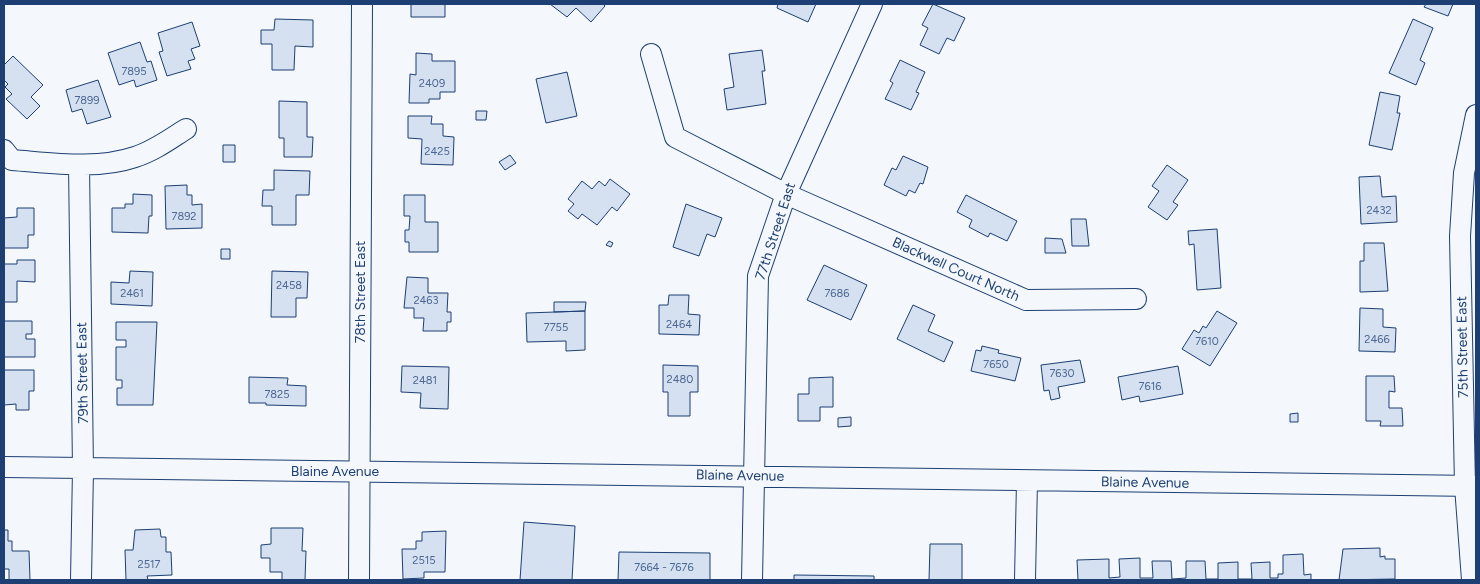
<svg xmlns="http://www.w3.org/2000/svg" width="1480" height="584" font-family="Figtree,sans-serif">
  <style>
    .building { fill: #d5e0f0; stroke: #1d3f73 }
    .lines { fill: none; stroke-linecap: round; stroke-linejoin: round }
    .minor-casing { stroke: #1d3f73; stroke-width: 22 }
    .minor { stroke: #f4f7fb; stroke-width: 20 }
    .labels { text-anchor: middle; stroke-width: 4; stroke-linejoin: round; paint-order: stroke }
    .number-label { font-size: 11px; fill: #4b6792 }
    .street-label { font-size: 14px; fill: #1d3f73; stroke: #f4f7fb }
  </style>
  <rect width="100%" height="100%" fill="#f4f7fb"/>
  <!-- building -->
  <path class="building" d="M411 4H445V17H411Z
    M550 4H603L605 6 591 22 576 8 567 17Z
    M778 4H816L808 22 777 8Z
    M933 4 965 18 954 41 947 38 939 54 920 45 928 28 922 25Z
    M1426 4H1453L1448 16 1424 7Z
    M275 19 313 20V47L295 46 294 70H272V44H261V30H274Z
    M1413 19 1433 28 1420 60 1425 63 1416 85 1389 73Z
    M192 22 200 46 191 49 195 59 188 61 191 69 167 76 159 52 163 51 158 33Z
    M140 42 147 62 151 61 157 80 136 87 134 80 119 85 108 53Z
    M762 50 765 71H762L766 104 727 110 724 89 734 87 729 54Z
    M416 53 432 54V61H455V92H440V99H429V103H409L410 74 416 75Z
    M13 56 43 85 31 97 40 106 27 119 6 99 12 94 5 87 8 84 4 80V65Z
    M900 60 925 72 916 92 919 93 911 110 885 99 893 83 890 81Z
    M567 72 577 116 546 123 536 79Z
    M98 80 111 117 87 124 82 109 72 112 66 90Z
    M1380 92 1400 96 1397 113H1400L1392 150 1369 145Z
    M279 101 307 102V137H313L312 157H284V138H279Z
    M476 111H487L486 120H476Z
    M408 116H432L431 124H443V136L454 137 453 165 421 164 422 139 408 138Z
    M223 145H235V162H223Z
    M510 155 516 163 505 170 499 162Z
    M903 156 928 167 923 184 920 183 915 193 909 190 906 196 884 185 892 168 896 170Z
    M1167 165 1188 180 1173 202 1178 205 1167 220 1148 207 1159 191 1152 186Z
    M274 170 310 171 309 195H296V225H272V206H262L263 190H274Z
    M1380 176 1382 197 1396 196 1397 222 1361 224 1359 177Z
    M610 179 630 194 617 211 612 207 597 225 582 214 578 219 568 211 574 204 568 199 582 181 592 189 599 181 605 186Z
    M187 185V195H192V205L202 204V228L166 229 165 186Z
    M133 194 152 195V216H149L148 233 112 232V208H125V204H133Z
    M404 195H425V222H438V252H409V242H405V230H409L410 216H404Z
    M966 195 1017 221 1007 241 990 233 988 237 969 227 972 220 957 212Z
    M686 204 722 218 715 237 707 234 699 256 673 247Z
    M17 208H34V235H28V248H4V218L17 217Z
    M1071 219H1086L1089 246H1072Z
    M1217 229 1221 288 1197 290 1194 244 1189 245 1188 231Z
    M1045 238 1062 239 1066 253H1045Z
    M609 241 613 243 611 247 606 245Z
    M1364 243H1384L1388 291 1360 292V261H1364Z
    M221 249H230V259H221Z
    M17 260H35V282L17 281V302H4V264H17Z
    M824 265 867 285 851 320 807 300Z
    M130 271 153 272 152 306 111 304V282L129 283Z
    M272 271 308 272 307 298H296V317H271Z
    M407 277 428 278V293H448L447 312H451V322H447V331H423L424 318H414V308H404Z
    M669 295H689L688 314 700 315 699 335 659 334V305H668Z
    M554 302H586L585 311 554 312Z
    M913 305 935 315 928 331 953 342 944 362 897 339Z
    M1360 308 1383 309V327L1396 328 1395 352 1359 351Z
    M585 311V350L566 351V341L527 342 526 313Z
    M1217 311 1237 323 1210 366 1182 349 1194 330 1199 333 1203 326 1206 328Z
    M4 321H32V334H26V339H35V357H4Z
    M116 322H157L153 405H117V388H122V380H116V347H126V340H116Z
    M982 346 999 350 998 353 1021 358 1015 381 971 371 976 350 981 351Z
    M1080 360 1085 382 1058 387 1060 398 1051 400 1049 390 1044 391 1041 365Z
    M663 365 698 366V392H690V416H668V392H663Z
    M402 366 449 367 448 409 420 408 421 393 401 392Z
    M1178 366 1183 394 1140 402 1139 396 1122 400 1118 377Z
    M4 370H34V391H29V410H16V404L4 405Z
    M1366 376H1394L1395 392 1389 391V408H1402L1403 426H1380L1381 421H1366Z
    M249 377 288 378 287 385 306 386V406L266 405V403H249Z
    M833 377V407H820V421H798V394H809V378Z
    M1298 413V422H1290V414Z
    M851 417V426L838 427V418Z
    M524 522 575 526 572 580H520Z
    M271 528H303L302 551H306L305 580H282V572H270V558H261V545L271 544Z
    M160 529 161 537H166V552H171L172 575 147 576 148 580H126L125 550H133L135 530Z
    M4 530H8V541H12V551H29L30 580H9V569H4Z
    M446 531 445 572H424V578L403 579 402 549H416V541H422V532Z
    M930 544H962V580H929Z
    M1380 548V557L1385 556V559H1395V579L1339 580 1343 549Z
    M619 552 710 553V580H618Z
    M1303 554 1304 575 1311 574V580H1078L1077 560 1109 559V578L1120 577 1119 559 1140 558V578H1153L1152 561H1171L1172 579 1186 578V561H1205L1206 579H1218V563L1238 562V579H1252L1251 563 1270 562V578H1278V574H1283V555Z
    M794 575 874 576V580H794Z"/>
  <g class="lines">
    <!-- minor casing -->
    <g class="minor-casing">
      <path id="minor" d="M651 54 675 137 786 194 1026 300 1136 299
        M4 150 12 160C52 163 97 170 135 157 154 151 170 139 186 129
        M79 165 83 469 81 580
        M4 467 1476 486
        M359 580 362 4
        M752 580 758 276 786 194 872 4
        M1025 580 1027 481
        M1472 580 1465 486 1460 236 1464 173 1476 115"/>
    </g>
    <!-- minor -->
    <use href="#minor" class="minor"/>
  </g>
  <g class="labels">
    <!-- number labels -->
    <g class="number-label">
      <text x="134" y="75">7895</text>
      <text x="432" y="87">2409</text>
      <text x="87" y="104">7899</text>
      <text x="437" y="155">2425</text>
      <text x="1379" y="214">2432</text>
      <text x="184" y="220">7892</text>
      <text x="289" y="289">2458</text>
      <text x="132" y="297">2461</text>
      <text x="837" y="297">7686</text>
      <text x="426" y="304">2463</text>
      <text x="679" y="328">2464</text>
      <text x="556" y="331">7755</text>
      <text x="1377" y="343">2466</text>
      <text x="1207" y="345">7610</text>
      <text x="996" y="368">7650</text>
      <text x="1062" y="377">7630</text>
      <text x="680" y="383">2480</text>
      <text x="425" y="384">2481</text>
      <text x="1150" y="390">7616</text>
      <text x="277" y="398">7825</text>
      <text x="424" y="564">2515</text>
      <text x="149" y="568">2517</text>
      <text x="664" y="571">7664 - 7676</text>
    </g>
    <!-- street labels -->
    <g class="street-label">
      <text transform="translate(775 231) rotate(-72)" y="5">77th Street East</text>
      <text transform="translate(956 269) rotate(24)" y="5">Blackwell Court North</text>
      <text transform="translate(360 292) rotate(-90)" y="5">78th Street East</text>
      <text transform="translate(1462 347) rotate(-91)" y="5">75th Street East</text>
      <text transform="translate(82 373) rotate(-91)" y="5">79th Street East</text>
      <text x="335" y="476">Blaine Avenue</text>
      <text transform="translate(740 475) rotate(1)" y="5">Blaine Avenue</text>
      <text transform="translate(1145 482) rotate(1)" y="5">Blaine Avenue</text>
    </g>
  </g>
  <!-- border -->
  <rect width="1480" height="584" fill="none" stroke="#1d3f73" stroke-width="10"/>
</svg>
